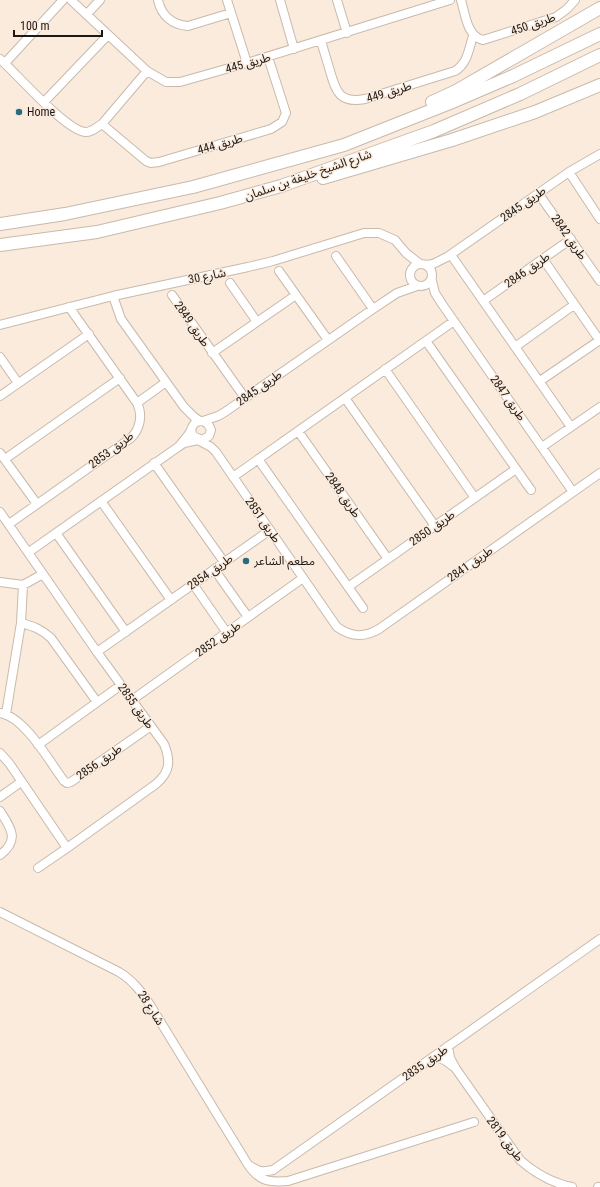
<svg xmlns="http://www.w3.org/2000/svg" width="600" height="1187" font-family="'Roboto Condensed','Noto Sans Arabic',sans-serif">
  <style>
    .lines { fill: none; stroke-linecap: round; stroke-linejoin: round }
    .minor-casing { stroke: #c8baac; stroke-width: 10 }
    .highway-casing { stroke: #c8baac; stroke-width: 14 }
    .minor { stroke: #fff; stroke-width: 8 }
    .highway { stroke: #fff; stroke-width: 12 }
    .poi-dot { fill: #286d7d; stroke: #faebdd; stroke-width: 1.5 }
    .labels { text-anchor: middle; stroke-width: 3; stroke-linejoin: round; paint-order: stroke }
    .street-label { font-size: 12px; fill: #1d1813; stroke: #faebdd }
    .poi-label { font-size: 12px; fill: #1d1813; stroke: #faebdd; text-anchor: start }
  </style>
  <rect width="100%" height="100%" fill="#faebdd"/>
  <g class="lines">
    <!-- minor casing -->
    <g class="minor-casing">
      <path id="minor" d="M71 0 147 71 166 82H180L247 63 450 0
        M158 0C161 15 172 25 188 26L231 13
        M227 0 247 63
        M280 0 294 49
        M337 0 347 33
        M461 0C465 13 467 37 483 40L556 17 567 9 575 0
        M87 14 100 0
        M321 41C324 51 327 61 330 71 336 92 340 104 365 99L455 71C468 63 469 48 473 36
        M0 59C16 73 67 132 86 132 92 132 97 127 102 124L147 71
        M5 63 63 0
        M44 102 108 35
        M102 124 146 161 151 163 159 162 271 129 282 122 286 113 268 57
        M569 172 600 219
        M538 193 600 281
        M451 255 571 427
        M336 256 373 309
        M543 259 600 341
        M410 275a11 11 0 1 1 22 0a11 11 0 1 1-22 0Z
        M426 265 433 264 447 257 569 172 600 154
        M279 271 328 340
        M432 281 435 293 442 304 573 492
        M230 283 257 322
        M172 295 245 398
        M113 296 121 319 184 407 194 417 200 421
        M483 301 571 239
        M0 325 113 296 248 267 273 261 364 233H379L395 240 406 253 420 264
        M426 341 531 490
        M515 347 574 305
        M212 353 296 295
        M0 357 18 383
        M385 369 475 498
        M540 381 600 340
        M0 396 89 334
        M345 398 435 526
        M137 403 166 382
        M203 421 218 416 225 412 373 309 397 293 417 286
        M298 431 388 559
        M180 445C183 441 187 437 190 432 192 429 192 426 194 424 201 417 209 423 211 430L209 436 202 440 193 436 191 430
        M542 447 600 407
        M0 453 37 504
        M5 459 120 378
        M258 459 363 608
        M154 463 224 562
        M233 477 454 321
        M101 501 171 600
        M0 512 97 652 164 744C171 761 170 772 156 784L67 848 38 868
        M9 524 131 438C140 429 143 415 137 403L69 307
        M56 533 126 632
        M29 552 178 447 184 443 198 440 211 447 216 452 337 627C351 637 364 638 379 629L600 473
        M214 569 248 617
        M0 582 23 585 43 574
        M193 584 227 633
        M348 587 516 469
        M21 623C33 626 41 629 51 638L97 702
        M97 652 270 530
        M132 700 303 578
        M0 713C25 717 49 761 64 781L67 783 71 782 151 726
        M6 714 21 623 23 585
        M38 745 121 685
        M0 753 9 763 67 848
        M0 797 21 782
        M0 811C11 828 20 840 0 855
        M0 912 119 972C134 981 143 994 152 1008L247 1163C258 1180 267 1183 288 1181L474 1122
        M448 1046 450 1058 456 1069 520 1160C536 1174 552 1183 572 1187
        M435 1056 446 1061 454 1067
        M252 1167C259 1172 264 1172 273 1170L600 939
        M598 1187H600"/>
    </g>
    <!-- highway casing -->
    <g class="highway-casing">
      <path id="highway" d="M432 102 456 91 600 8
        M323 178 452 140 535 112 600 85
        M0 224 65 214 193 187 344 145 450 103 513 76 600 34
        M0 245 97 232 220 203 281 186 434 131 520 94 600 55"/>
    </g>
    <!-- minor -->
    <use href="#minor" class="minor"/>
    <!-- highway -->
    <use href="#highway" class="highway"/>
  </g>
  <!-- markers -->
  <g class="poi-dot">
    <circle cx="19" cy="112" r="4"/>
    <circle cx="246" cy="561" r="4"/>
  </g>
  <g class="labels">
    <!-- street labels -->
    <g class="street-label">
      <text transform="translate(533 24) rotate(-19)" y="4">طريق 450</text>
      <text transform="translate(248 63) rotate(-16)" y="4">طريق 445</text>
      <text transform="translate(389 92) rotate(-17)" y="4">طريق 449</text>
      <text transform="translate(220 144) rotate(-16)" y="4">طريق 444</text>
      <text transform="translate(308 175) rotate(-19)" y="4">شارع الشيخ خليفة بن سلمان</text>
      <text transform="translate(523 204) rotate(-35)" y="4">طريق 2845</text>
      <text transform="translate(569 237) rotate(55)" y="4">طريق 2842</text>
      <text transform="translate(527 270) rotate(-35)" y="4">طريق 2846</text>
      <text transform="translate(207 276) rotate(-11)" y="4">شارع 30</text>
      <text transform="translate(192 324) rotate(55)" y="4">طريق 2849</text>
      <text transform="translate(259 388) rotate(-35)" y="4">طريق 2845</text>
      <text transform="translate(508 398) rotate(55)" y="4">طريق 2847</text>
      <text transform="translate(111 450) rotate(-37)" y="4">طريق 2853</text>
      <text transform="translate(343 495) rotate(55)" y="4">طريق 2848</text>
      <text transform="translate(263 520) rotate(55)" y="4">طريق 2851</text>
      <text transform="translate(432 528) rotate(-35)" y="4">طريق 2850</text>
      <text transform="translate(470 564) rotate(-35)" y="4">طريق 2841</text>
      <text transform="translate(210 572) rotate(-35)" y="4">طريق 2854</text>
      <text transform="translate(218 639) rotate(-35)" y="4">طريق 2852</text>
      <text transform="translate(136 706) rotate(54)" y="4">طريق 2855</text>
      <text transform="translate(99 762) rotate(-35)" y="4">طريق 2856</text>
      <text transform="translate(151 1008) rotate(57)" y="4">شارع 28</text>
      <text transform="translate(425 1063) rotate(-35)" y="4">طريق 2835</text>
      <text transform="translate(505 1139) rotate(53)" y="4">طريق 2819</text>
    </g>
    <!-- poi labels -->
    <g class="poi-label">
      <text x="27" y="116">Home</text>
      <text x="254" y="565">مطعم الشاعر</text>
    </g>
  </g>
  <!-- scale -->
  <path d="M14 30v6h88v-6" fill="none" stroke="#1d1813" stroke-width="2"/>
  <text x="20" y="30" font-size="12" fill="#1d1813" stroke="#faebdd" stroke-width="3" paint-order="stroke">100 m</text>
</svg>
